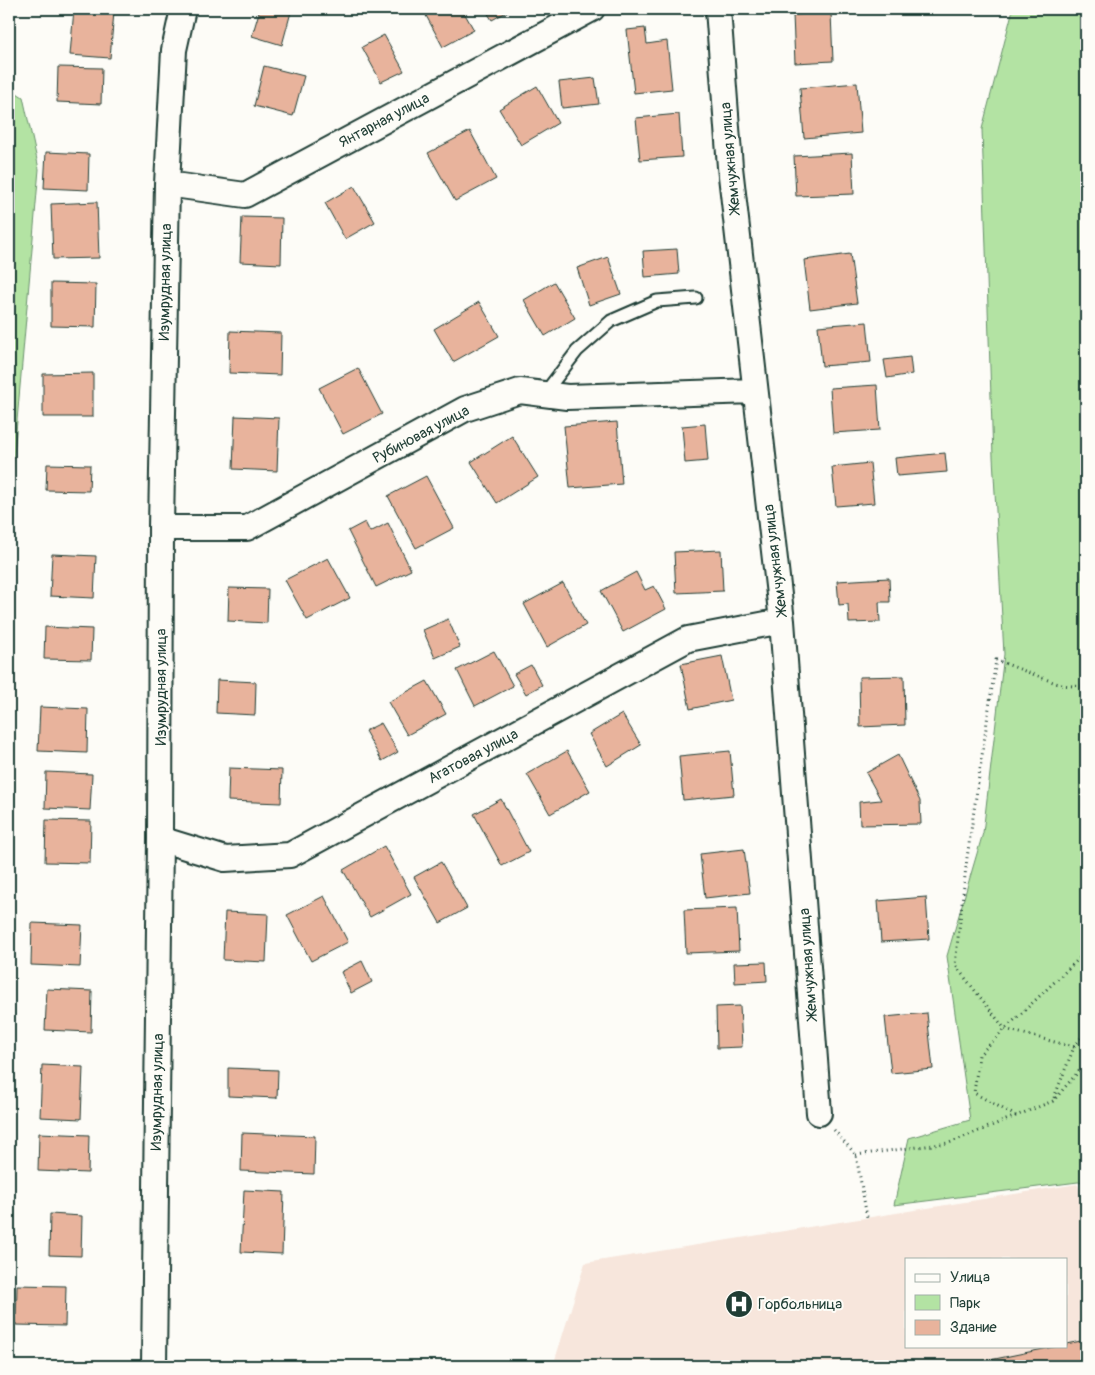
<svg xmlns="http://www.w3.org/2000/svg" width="1095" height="1375" font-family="Pangolin,sans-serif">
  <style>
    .built { fill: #f7e6dc; fill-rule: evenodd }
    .green { fill: #b3e3a3; stroke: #69906c }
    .building { fill: #e8b39c; stroke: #1f3d34 }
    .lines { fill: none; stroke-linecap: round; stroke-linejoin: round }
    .service-casing { stroke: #1f3d34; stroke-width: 15 }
    .minor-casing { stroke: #1f3d34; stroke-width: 28 }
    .path { stroke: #1f3d34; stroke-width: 3; stroke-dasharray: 1 4; stroke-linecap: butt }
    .service { stroke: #fdfcf7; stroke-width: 11 }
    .minor { stroke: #fdfcf7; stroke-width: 24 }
    .labels { text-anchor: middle; stroke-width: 4; stroke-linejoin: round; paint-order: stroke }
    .street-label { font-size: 15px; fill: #1f3d34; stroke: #fdfcf7 }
    .poi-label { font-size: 15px; fill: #1f3d34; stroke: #fdfcf7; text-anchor: start }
  </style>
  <rect width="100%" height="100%" fill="#fdfcf7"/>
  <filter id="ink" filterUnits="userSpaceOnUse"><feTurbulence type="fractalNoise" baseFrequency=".02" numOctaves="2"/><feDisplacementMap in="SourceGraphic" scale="10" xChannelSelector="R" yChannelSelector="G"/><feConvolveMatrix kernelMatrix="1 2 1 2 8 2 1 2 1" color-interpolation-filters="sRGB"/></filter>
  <g filter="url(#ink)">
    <!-- built -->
    <path class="built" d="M1077 1184 1086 1198V1366H553L585 1263ZM906 1259H1066V1346H906Z"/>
    <!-- green -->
    <path class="green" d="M1013 9H1086V1181L894 1205 909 1138 970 1120 947 956 983 833 1004 654 993 457 982 129Z
      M9 88 23 97 39 169 12 478 9 492Z"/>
    <!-- building -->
    <path class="building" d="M74 9 114 12 110 58 70 55Z
      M260 9H281L291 12 282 45 252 36Z
      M426 9H462L474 30 443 47 423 10Z
      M485 9H512L492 20Z
      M831 13 833 61 795 63 793 15Z
      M645 28 647 44 667 41 672 89 634 93 627 30Z
      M384 35 404 71 381 82 362 47Z
      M264 66 304 76 293 116 254 106Z
      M58 67 102 68 101 104 57 102Z
      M595 78 599 104 562 108 559 82Z
      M857 83 861 133 804 138 800 88Z
      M537 86 558 123 521 145 499 109Z
      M679 114 682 157 640 160 636 118Z
      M470 131 496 179 455 201 428 153Z
      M46 152 89 154 88 190 44 188Z
      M852 153 854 194 796 196 794 156Z
      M354 186 375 222 345 239 325 203Z
      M97 202 99 258 53 259 51 204Z
      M242 217 282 218 281 264 240 262Z
      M677 249 679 274 645 277 643 251Z
      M850 254 857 303 810 309 804 260Z
      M608 257 621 294 589 305 577 268Z
      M554 282 575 318 545 336 524 300Z
      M51 283 96 284 95 327 51 326Z
      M479 302 499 336 453 362 434 329Z
      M867 322 871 362 822 366 818 326Z
      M230 331 281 333 280 375 229 373Z
      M910 357 912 374 887 378 884 360Z
      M358 368 382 414 343 434 319 388Z
      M93 373V417H43V374Z
      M877 385 880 430 833 433 830 388Z
      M235 416 279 418 277 471 233 469Z
      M617 422 622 484 570 488 564 426Z
      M705 424 708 461 685 463 682 426Z
      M512 436 538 477 497 503 471 462Z
      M945 453 947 472 897 476 895 458Z
      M870 463 874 503 836 506 832 467Z
      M47 464 90 465 89 491 46 490Z
      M426 476 454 528 416 548 388 496Z
      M365 522 370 532 388 523 411 570 376 587 348 531Z
      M721 550 723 591 676 593 674 552Z
      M52 554 96 556 94 598 50 596Z
      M328 558 350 598 307 620 285 580Z
      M636 572 645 590 654 586 666 609 623 632 601 591Z
      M889 578 890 602H879L880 622 849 623 848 604 839 605 837 581Z
      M563 583 586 625 547 647 524 604Z
      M229 588 268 589 267 623 228 621Z
      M448 619 460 647 435 658 423 630Z
      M45 627 92 629 91 660 44 659Z
      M494 651 513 686 475 706 457 670Z
      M722 656 731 700 690 709 681 664Z
      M531 665 542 685 526 694 514 674Z
      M904 676 905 725 860 727 859 677Z
      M217 680 256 682 255 715 216 713Z
      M427 681 446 714 407 735 388 702Z
      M40 707 88 709 87 753 38 751Z
      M622 714 641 745 607 766 589 734Z
      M381 723 398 752 382 761 365 731Z
      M567 751 590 791 550 814 527 774Z
      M730 751 734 795 683 800 679 756Z
      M898 755 920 801 921 824 860 825 859 802 881 800 866 773Z
      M229 768 282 770 281 803 228 801Z
      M46 772 92 774 90 810 45 808Z
      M501 799 529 852 502 866 474 814Z
      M46 820 91 821 90 863 45 862Z
      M384 846 411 894 370 917 343 870Z
      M744 849 750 893 705 898 700 854Z
      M441 862 467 908 440 923 414 877Z
      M324 896 348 942 311 961 287 915Z
      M926 897 929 939 881 942 878 901Z
      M737 908 739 951 686 953 684 910Z
      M225 912 268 914 266 962 223 960Z
      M32 923 82 925 80 967 31 965Z
      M362 961 372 982 351 993 341 972Z
      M766 962 767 981 735 983 734 963Z
      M47 989 92 991 91 1032 45 1030Z
      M740 1006 742 1047 717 1048 716 1007Z
      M927 1013 933 1069 891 1073 885 1017Z
      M42 1065 83 1067 81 1119 40 1117Z
      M228 1068 278 1070 277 1098 228 1096Z
      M39 1133 89 1135 88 1173 38 1171Z
      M242 1133 315 1136 314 1174 241 1171Z
      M244 1190 284 1192 282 1254 241 1252Z
      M50 1214 82 1216 81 1256 49 1255Z
      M17 1285 66 1286 65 1326 16 1325Z
      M1086 1340V1366H961L1058 1346H1066V1344Z
      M57 1363 85 1364V1366H57Z"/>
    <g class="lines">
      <!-- service casing -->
      <g class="service-casing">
        <path id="service" d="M544 394 577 351 611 321 657 301 696 298"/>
      </g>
      <!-- minor casing -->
      <g class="minor-casing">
        <path id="minor" d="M718 9 730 167 782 621 819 1113
          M167 184 245 195 592 9
          M161 528H247L465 409 520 391 567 397 755 391
          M160 839 225 859 290 855 688 639 782 621
          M154 1366 160 839 161 528 167 184 174 50 183 9"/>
      </g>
      <!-- path -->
      <path class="path" d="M1074 1047 1005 1029 955 965 967 858 996 660 1061 685 1086 687
        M1054 1098 1074 1047 1086 1032
        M1016 1116 974 1093 979 1055 1005 1029 1086 952
        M834 1130 856 1155 867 1217
        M856 1155 949 1143 1053 1101 1086 1063"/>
      <!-- service -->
      <use href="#service" class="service"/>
      <!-- minor -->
      <use href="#minor" class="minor"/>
    </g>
  </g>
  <!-- icons -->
  <defs>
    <g id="hospital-disc" transform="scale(1.4375)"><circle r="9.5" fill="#1f3d34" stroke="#fdfcf7"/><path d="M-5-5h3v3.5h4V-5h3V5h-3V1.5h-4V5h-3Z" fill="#fff"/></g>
  </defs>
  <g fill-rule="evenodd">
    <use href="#hospital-disc" x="739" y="1304"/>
  </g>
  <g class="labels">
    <!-- street labels -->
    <g class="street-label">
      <text transform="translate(384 120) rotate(-28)" y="5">Янтарная улица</text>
      <text transform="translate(730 158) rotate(-95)" y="5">Жемчужная улица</text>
      <text transform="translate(165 282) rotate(-89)" y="5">Изумрудная улица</text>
      <text transform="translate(421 434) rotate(-28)" y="5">Рубиновая улица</text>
      <text transform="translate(775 560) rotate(-97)" y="5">Жемчужная улица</text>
      <text transform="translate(161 687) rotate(-90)" y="5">Изумрудная улица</text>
      <text transform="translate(473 756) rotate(-28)" y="5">Агатовая улица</text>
      <text transform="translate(808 964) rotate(-94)" y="5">Жемчужная улица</text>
      <text transform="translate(157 1092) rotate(-89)" y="5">Изумрудная улица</text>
    </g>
    <!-- poi labels -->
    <g class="poi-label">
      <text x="758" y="1309">Горбольница</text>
    </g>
  </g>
  <!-- margin -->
  <rect width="1095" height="1375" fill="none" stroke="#fdfcf7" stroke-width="30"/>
  <rect x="15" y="15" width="1065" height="1345" fill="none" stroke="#1f3d34" stroke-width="2" filter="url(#ink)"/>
  <!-- legend -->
  <rect x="905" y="1258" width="162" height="90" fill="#fdfcf7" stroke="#a4b0a9"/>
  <rect x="915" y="1274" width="25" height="8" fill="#fdfcf7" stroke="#a4b0a9"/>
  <text x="950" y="1282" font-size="15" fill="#1f3d34">Улица</text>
  <rect x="915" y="1295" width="25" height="15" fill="#b3e3a3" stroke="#a4b0a9"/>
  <text x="950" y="1308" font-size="15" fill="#1f3d34">Парк</text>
  <rect x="915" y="1320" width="25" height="15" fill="#e8b39c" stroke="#a4b0a9"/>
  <text x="950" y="1332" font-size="15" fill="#1f3d34">Здание</text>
</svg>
